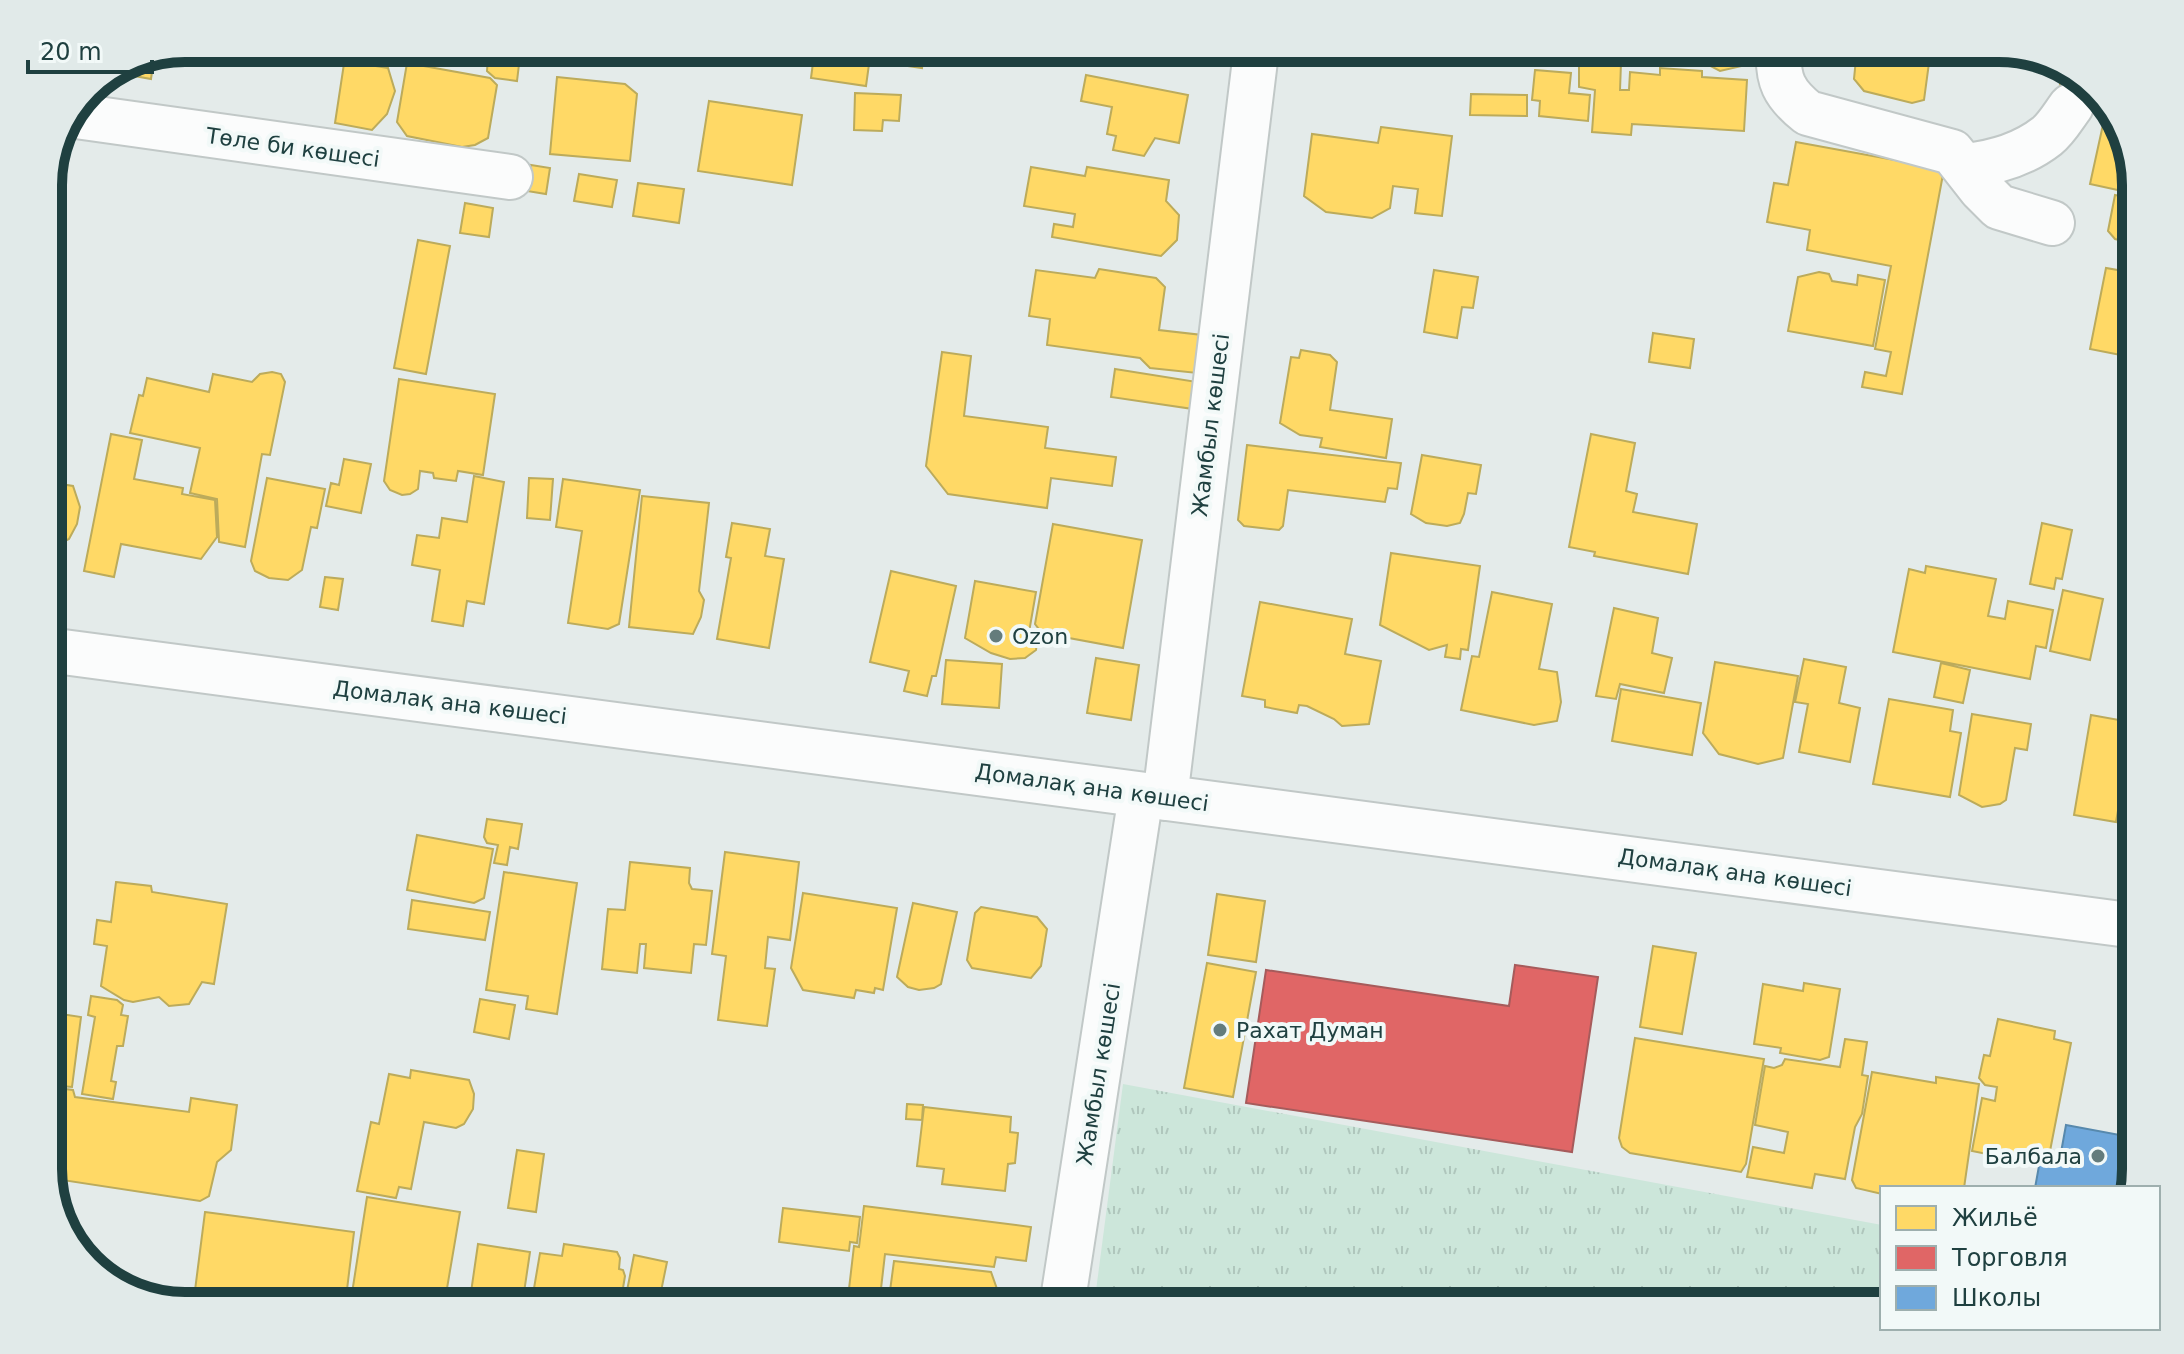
<svg xmlns="http://www.w3.org/2000/svg" width="2184" height="1354" font-family="'DejaVu Sans',sans-serif">
  <style>
    .park { fill: url(#park-tufts) }
    .homes { fill: #ffd966; stroke: #bcab5b; stroke-width: 2 }
    .shops { fill: #e06666; stroke: #a65b5b; stroke-width: 2 }
    .schools { fill: #6fa8dc; stroke: #5789ad; stroke-width: 2 }
    .lines { fill: none; stroke-linecap: round; stroke-linejoin: round }
    .minor-casing { stroke: #c1c8c7; stroke-width: 48 }
    .minor { stroke: #fbfcfc; stroke-width: 44 }
    .poi-dot { fill: #647c7c; stroke: #f2f9f8; stroke-width: 3 }
    .labels { text-anchor: middle; stroke-width: 8; stroke-linejoin: round; paint-order: stroke }
    .street-label { font-size: 22px; fill: #1f4040; stroke: #f2f9f8 }
    .poi-label { font-size: 22px; fill: #1f4040; stroke: #f2f9f8; text-anchor: start }
    .rim { fill: none; stroke: #1f4040; stroke-width: 10 }
  </style>
  <defs>
    <pattern id="park-tufts" width="24" height="20" patternUnits="userSpaceOnUse" patternTransform="scale(2)"><rect width="24" height="20" fill="#cce6da"/><path d="M3 7l-1-3M5 7V3M7 7l1-3M15 17l-1-3M17 17v-4M19 17l1-3" fill="none" stroke="#afc6bc"/></pattern>
  </defs>
  <rect width="100%" height="100%" fill="#e4ebea"/>
  <!-- park -->
  <path class="park" d="M1123 1084 1882 1225V1306H1094Z"/>
  <!-- homes -->
  <path class="homes" d="M1931 48 1924 100 1912 103 1864 91 1854 79 1857 49Z
    M1747 49 1746 65 1720 71 1703 62 1660 56 1661 50Z
    M1606 50H1628V64L1621 63 1620 90H1629L1630 72 1660 75V68L1702 71V77L1747 80 1744 131 1632 124 1631 135 1592 132 1595 90 1579 87V62L1605 63Z
    M924 54 922 68 881 62 876 57H870L866 86 811 78 814 55Z
    M680 55 679 61 666 64 625 56Z
    M488 56H520L517 81 495 78 487 71Z
    M345 57H376L375 66 388 68 395 91 387 114 372 130 335 123Z
    M133 58H154L151 79 112 72Z
    M407 63 490 78 497 85 488 138 475 145 462 147 407 136 397 122Z
    M2064 66 2068 67 2099 99 2059 90Z
    M1535 70 1571 73 1569 93 1590 95 1588 121 1539 116 1540 101 1532 100Z
    M1086 75 1188 95 1179 143 1155 138 1144 156 1113 150 1116 136 1107 134 1112 107 1081 101Z
    M557 77 625 84 637 94 630 161 550 154Z
    M855 93 901 95 899 121 883 120 882 131 854 130Z
    M1471 94 1527 95V116L1470 115Z
    M709 101 802 115 792 185 698 171Z
    M2104 120 2120 124 2136 176V194L2090 184Z
    M1381 127 1452 136 1442 216 1415 213 1418 189 1393 186 1390 208 1372 218 1326 212 1304 196 1312 134 1378 143Z
    M1796 142 1944 169 1902 394 1862 387 1865 372 1886 376 1891 352 1875 349 1891 266 1807 250 1810 230 1767 222 1774 183 1788 185Z
    M531 165 550 168 546 194 527 191Z
    M1031 167 1085 176 1087 167 1169 180 1166 201 1179 215 1177 240 1161 256 1052 237 1054 224 1073 227 1075 214 1024 206Z
    M579 174 617 180 612 207 574 201Z
    M638 183 684 189 679 223 633 216Z
    M2115 195 2136 199V244L2115 239 2108 231Z
    M465 203 493 208 489 237 460 233Z
    M418 240 450 246 426 374 394 368Z
    M2131 260 2136 261V358L2090 349 2106 268 2129 272Z
    M1099 269 1156 278 1165 287 1159 330 1202 335 1197 373 1150 368 1140 358 1047 345 1050 319 1029 316 1036 270 1095 278Z
    M1434 270 1478 277 1473 308 1462 307 1457 338 1424 332Z
    M1819 272 1829 274 1832 281 1857 285 1858 275 1885 280 1873 346 1788 331 1798 277Z
    M1653 333 1694 339 1690 368 1649 362Z
    M1301 350 1330 355 1337 362 1330 410 1392 419 1386 458 1320 447 1322 438 1300 435 1280 423 1291 357 1299 358Z
    M942 352 971 356 964 416 1048 427 1045 448 1116 457 1112 486 1051 478 1047 508 948 494 926 466Z
    M1115 369 1197 382 1193 409 1111 397Z
    M272 372 281 374 285 382 270 455 262 454 245 547 219 542 217 499 190 493 200 448 130 433 139 395 143 396 147 378 209 392 213 374 252 382 260 374Z
    M399 379 495 394 483 475 458 471 456 481 434 478 433 473 420 471 418 489 410 494 402 495 390 490 384 481Z
    M111 434 142 440 134 479 183 488 182 494 215 500 217 537 201 559 121 544 114 577 84 571Z
    M1591 434 1635 443 1626 491 1637 494 1633 512 1697 524 1688 574 1594 556 1595 552 1569 547Z
    M1247 445 1401 463 1397 489 1388 488 1385 502 1288 490 1283 526 1279 530 1244 526 1238 520Z
    M1422 455 1481 465 1476 494 1468 493 1464 514 1460 523 1447 526 1426 523 1411 514Z
    M344 459 371 464 361 513 326 506 331 483 339 485Z
    M474 476 504 482 484 604 467 601 463 626 432 621 440 570 412 565 417 535 439 538 442 518 467 522Z
    M267 478 325 489 317 528 311 527 302 570 288 580 269 578 255 571 251 561Z
    M529 478 553 479 550 520 527 518Z
    M563 479 640 490 619 624 608 629 568 623 582 531 556 527Z
    M48 482 73 486 80 507 77 524 69 539 57 545 48 543Z
    M642 496 709 503 699 591 704 600 701 617 693 634 629 627Z
    M732 523 770 529 765 556 784 559 769 648 717 639 731 558 726 557Z
    M2042 523 2072 530 2062 579 2056 578 2054 589 2030 584Z
    M1053 524 1142 540 1123 648 1042 633 1035 624Z
    M1391 553 1480 566 1468 650 1461 649 1460 659 1445 657 1447 645 1429 650 1380 625Z
    M1926 566 1996 579 1988 616 2005 619 2008 601 2053 610 2046 648 2036 646 2030 679 1893 652 1909 569 1925 573Z
    M891 571 956 586 936 676H932L927 696 904 691 909 671 870 662Z
    M325 577 343 579 338 610 320 607Z
    M975 581 1036 592 1028 638 1037 642 1036 650 1025 658 1010 659 991 653 965 638Z
    M2063 590 2103 599 2090 660 2050 651Z
    M1492 592 1552 604 1539 669 1557 672 1561 702 1557 721 1534 725 1461 710 1472 656 1479 657Z
    M1260 602 1352 619 1345 654 1381 661 1369 724 1342 726 1334 719 1307 706 1299 705 1297 713 1265 707V700L1242 696Z
    M1614 608 1658 618 1652 653 1672 658 1664 693 1620 684 1616 699 1596 696Z
    M1096 658 1139 665 1131 720 1087 713Z
    M1804 659 1846 667 1839 703 1860 708 1850 762 1799 752 1808 704 1795 702Z
    M946 660 1002 664 999 708 942 704Z
    M1715 662 1798 676 1783 758 1758 764 1719 754 1703 733Z
    M1941 663 1970 670 1963 703 1934 697Z
    M1621 689 1701 703 1692 755 1612 741Z
    M1889 699 1953 710 1950 731 1961 733 1950 797 1873 784Z
    M1972 714 2031 724 2027 750 2015 748 2006 800 2000 804 1982 807 1959 795Z
    M2091 715 2136 723V824L2127 813 2136 767 2126 765 2116 822 2074 815Z
    M48 810 53 811 48 840Z
    M487 819 522 824 518 849 510 847 507 865 494 863 498 845 487 843 484 837Z
    M417 835 493 849 484 898 474 903 407 890Z
    M725 852 799 862 790 940 768 937 765 968 775 969 767 1026 718 1020 726 956 712 954Z
    M630 862 690 868 689 883 692 889 712 891 706 945 694 944 691 973 644 968 646 944H640L637 973 602 969 608 909 625 910Z
    M504 872 577 883 557 1014 526 1009 528 996 486 990Z
    M116 882 151 886 152 892 227 904 214 984 202 982 189 1004 169 1006 159 997 133 1002 124 1000 101 986 107 946 94 944 97 920 111 922Z
    M803 893 897 908 883 990 875 988 874 993 856 990 854 998 803 990 791 968Z
    M1217 894 1265 901 1256 962 1208 955Z
    M412 900 490 912 485 940 408 929Z
    M913 903 957 912 941 984 934 988 919 990 908 987 897 977Z
    M981 907 1037 917 1047 929 1041 966 1031 978 972 968 967 960 975 913Z
    M1653 946 1696 953 1682 1034 1640 1027Z
    M1207 963 1256 972 1233 1097 1184 1088Z
    M1804 983 1840 989 1829 1057 1820 1060 1780 1053 1781 1048 1754 1044 1763 984 1803 991Z
    M91 996 117 1000 123 1005 121 1015 128 1016 123 1046H117L111 1081 116 1082 113 1099 82 1094 95 1017 88 1015Z
    M480 999 515 1005 509 1039 474 1032Z
    M48 1012 81 1017 72 1087 48 1085Z
    M1998 1019 2055 1031 2054 1039 2071 1043 2050 1151 2035 1148 2032 1163 1972 1151 1982 1098 1995 1101 1997 1087 1985 1085 1979 1078 1984 1055 1990 1056Z
    M1635 1038 1764 1059 1746 1164 1741 1172 1630 1153 1622 1147 1619 1138Z
    M1845 1039 1867 1042 1862 1075 1868 1076 1862 1114 1855 1127 1845 1179 1815 1174 1812 1188 1747 1177 1753 1147 1784 1153 1788 1132 1755 1125 1765 1066 1774 1068 1782 1065 1785 1059 1840 1067Z
    M411 1070 469 1080 474 1094 473 1109 464 1124 456 1128 424 1122 411 1189 399 1187 396 1198 357 1191 371 1122 379 1124 389 1074 410 1078Z
    M1872 1072 1936 1083V1077L1979 1084 1964 1188H1882V1194L1856 1188 1852 1180Z
    M48 1087 73 1090 75 1097 189 1112 191 1098 237 1105 231 1150 217 1162 209 1196 200 1201 49 1178Z
    M907 1104 923 1105 922 1120 906 1119Z
    M924 1107 1011 1117 1010 1132 1018 1133 1015 1163 1008 1164 1005 1191 942 1184 944 1169 917 1166Z
    M517 1150 544 1154 536 1212 508 1208Z
    M367 1197 460 1212 444 1306H350Z
    M864 1206 1031 1227 1026 1261 996 1257 994 1267 885 1254 879 1306H847L854 1246 859 1247Z
    M783 1208 860 1217 857 1243 850 1242 849 1251 779 1242Z
    M205 1212 354 1232 345 1306H193Z
    M478 1244 530 1252 522 1306H469Z
    M564 1244 617 1252 620 1258 619 1269 623 1270 625 1276 620 1306H531L540 1253 562 1256Z
    M634 1255 667 1262 658 1306H624Z
    M894 1261 991 1272 1003 1306H888Z"/>
  <!-- shops -->
  <path class="shops" d="M1515 965 1598 977 1572 1152 1246 1103 1266 970 1509 1006Z"/>
  <!-- schools -->
  <path class="schools" d="M2066 1125 2136 1138V1169L2131 1188H2035L2041 1155 2060 1158Z"/>
  <g class="lines">
    <!-- minor casing -->
    <g class="minor-casing">
      <path id="minor" d="M1779 49C1777 80 1784 94 1808 113L1952 152 1981 189 1999 207 2052 223
        M76 116 510 177
        M1965 166C1994 163 2024 154 2047 136 2057 128 2064 115 2071 106
        M48 650 2136 926
        M1165 798 1256 52
        M1062 1306 1141 795"/>
    </g>
    <!-- minor -->
    <use href="#minor" class="minor"/>
  </g>
  <!-- markers -->
  <g class="poi-dot">
    <circle cx="996" cy="636" r="8"/>
    <circle cx="1220" cy="1030" r="8"/>
    <circle cx="2098" cy="1156" r="8"/>
  </g>
  <g class="labels">
    <!-- street labels -->
    <g class="street-label">
      <text transform="translate(293 147) rotate(8)" y="8">Төле би көшесі</text>
      <text transform="translate(1210 425) rotate(-83)" y="8">Жамбыл көшесі</text>
      <text transform="translate(450 702) rotate(7)" y="8">Домалақ ана көшесі</text>
      <text transform="translate(1092 787) rotate(8)" y="8">Домалақ ана көшесі</text>
      <text transform="translate(1735 872) rotate(8)" y="8">Домалақ ана көшесі</text>
      <text transform="translate(1098 1074) rotate(-81)" y="8">Жамбыл көшесі</text>
    </g>
    <!-- poi labels -->
    <g class="poi-label">
      <text x="1012" y="644">Ozon</text>
      <text x="1236" y="1038">Рахат Думан</text>
      <text x="2082" y="1164" text-anchor="end">Балбала</text>
    </g>
  </g>
  <!-- crop -->
  <path d="M0 0H2184V1354H0ZM185 62H1999A123 123 0 0 1 2122 185V1169A123 123 0 0 1 1999 1292H185A123 123 0 0 1 62 1169V185A123 123 0 0 1 185 62Z" fill="#e1eae9" fill-rule="evenodd"/>
  <path class="rim" d="M185 62H1999A123 123 0 0 1 2122 185V1169A123 123 0 0 1 1999 1292H185A123 123 0 0 1 62 1169V185A123 123 0 0 1 185 62Z"/>
  <!-- legend -->
  <rect x="1880" y="1186" width="280" height="144" fill="#f2f9f8" stroke="#9eafae" stroke-width="2"/>
  <rect x="1896" y="1206" width="40" height="24" fill="#ffd966" stroke="#9eafae" stroke-width="2"/>
  <text x="1952" y="1226" font-size="24" fill="#1f4040">Жильё</text>
  <rect x="1896" y="1246" width="40" height="24" fill="#e06666" stroke="#9eafae" stroke-width="2"/>
  <text x="1952" y="1266" font-size="24" fill="#1f4040">Торговля</text>
  <rect x="1896" y="1286" width="40" height="24" fill="#6fa8dc" stroke="#9eafae" stroke-width="2"/>
  <text x="1952" y="1306" font-size="24" fill="#1f4040">Школы</text>
  <!-- scale -->
  <path d="M28 60v12h124v-12" fill="none" stroke="#1f4040" stroke-width="4"/>
  <text x="40" y="60" font-size="24" fill="#1f4040" stroke="#f2f9f8" stroke-width="6" paint-order="stroke">20 m</text>
</svg>
